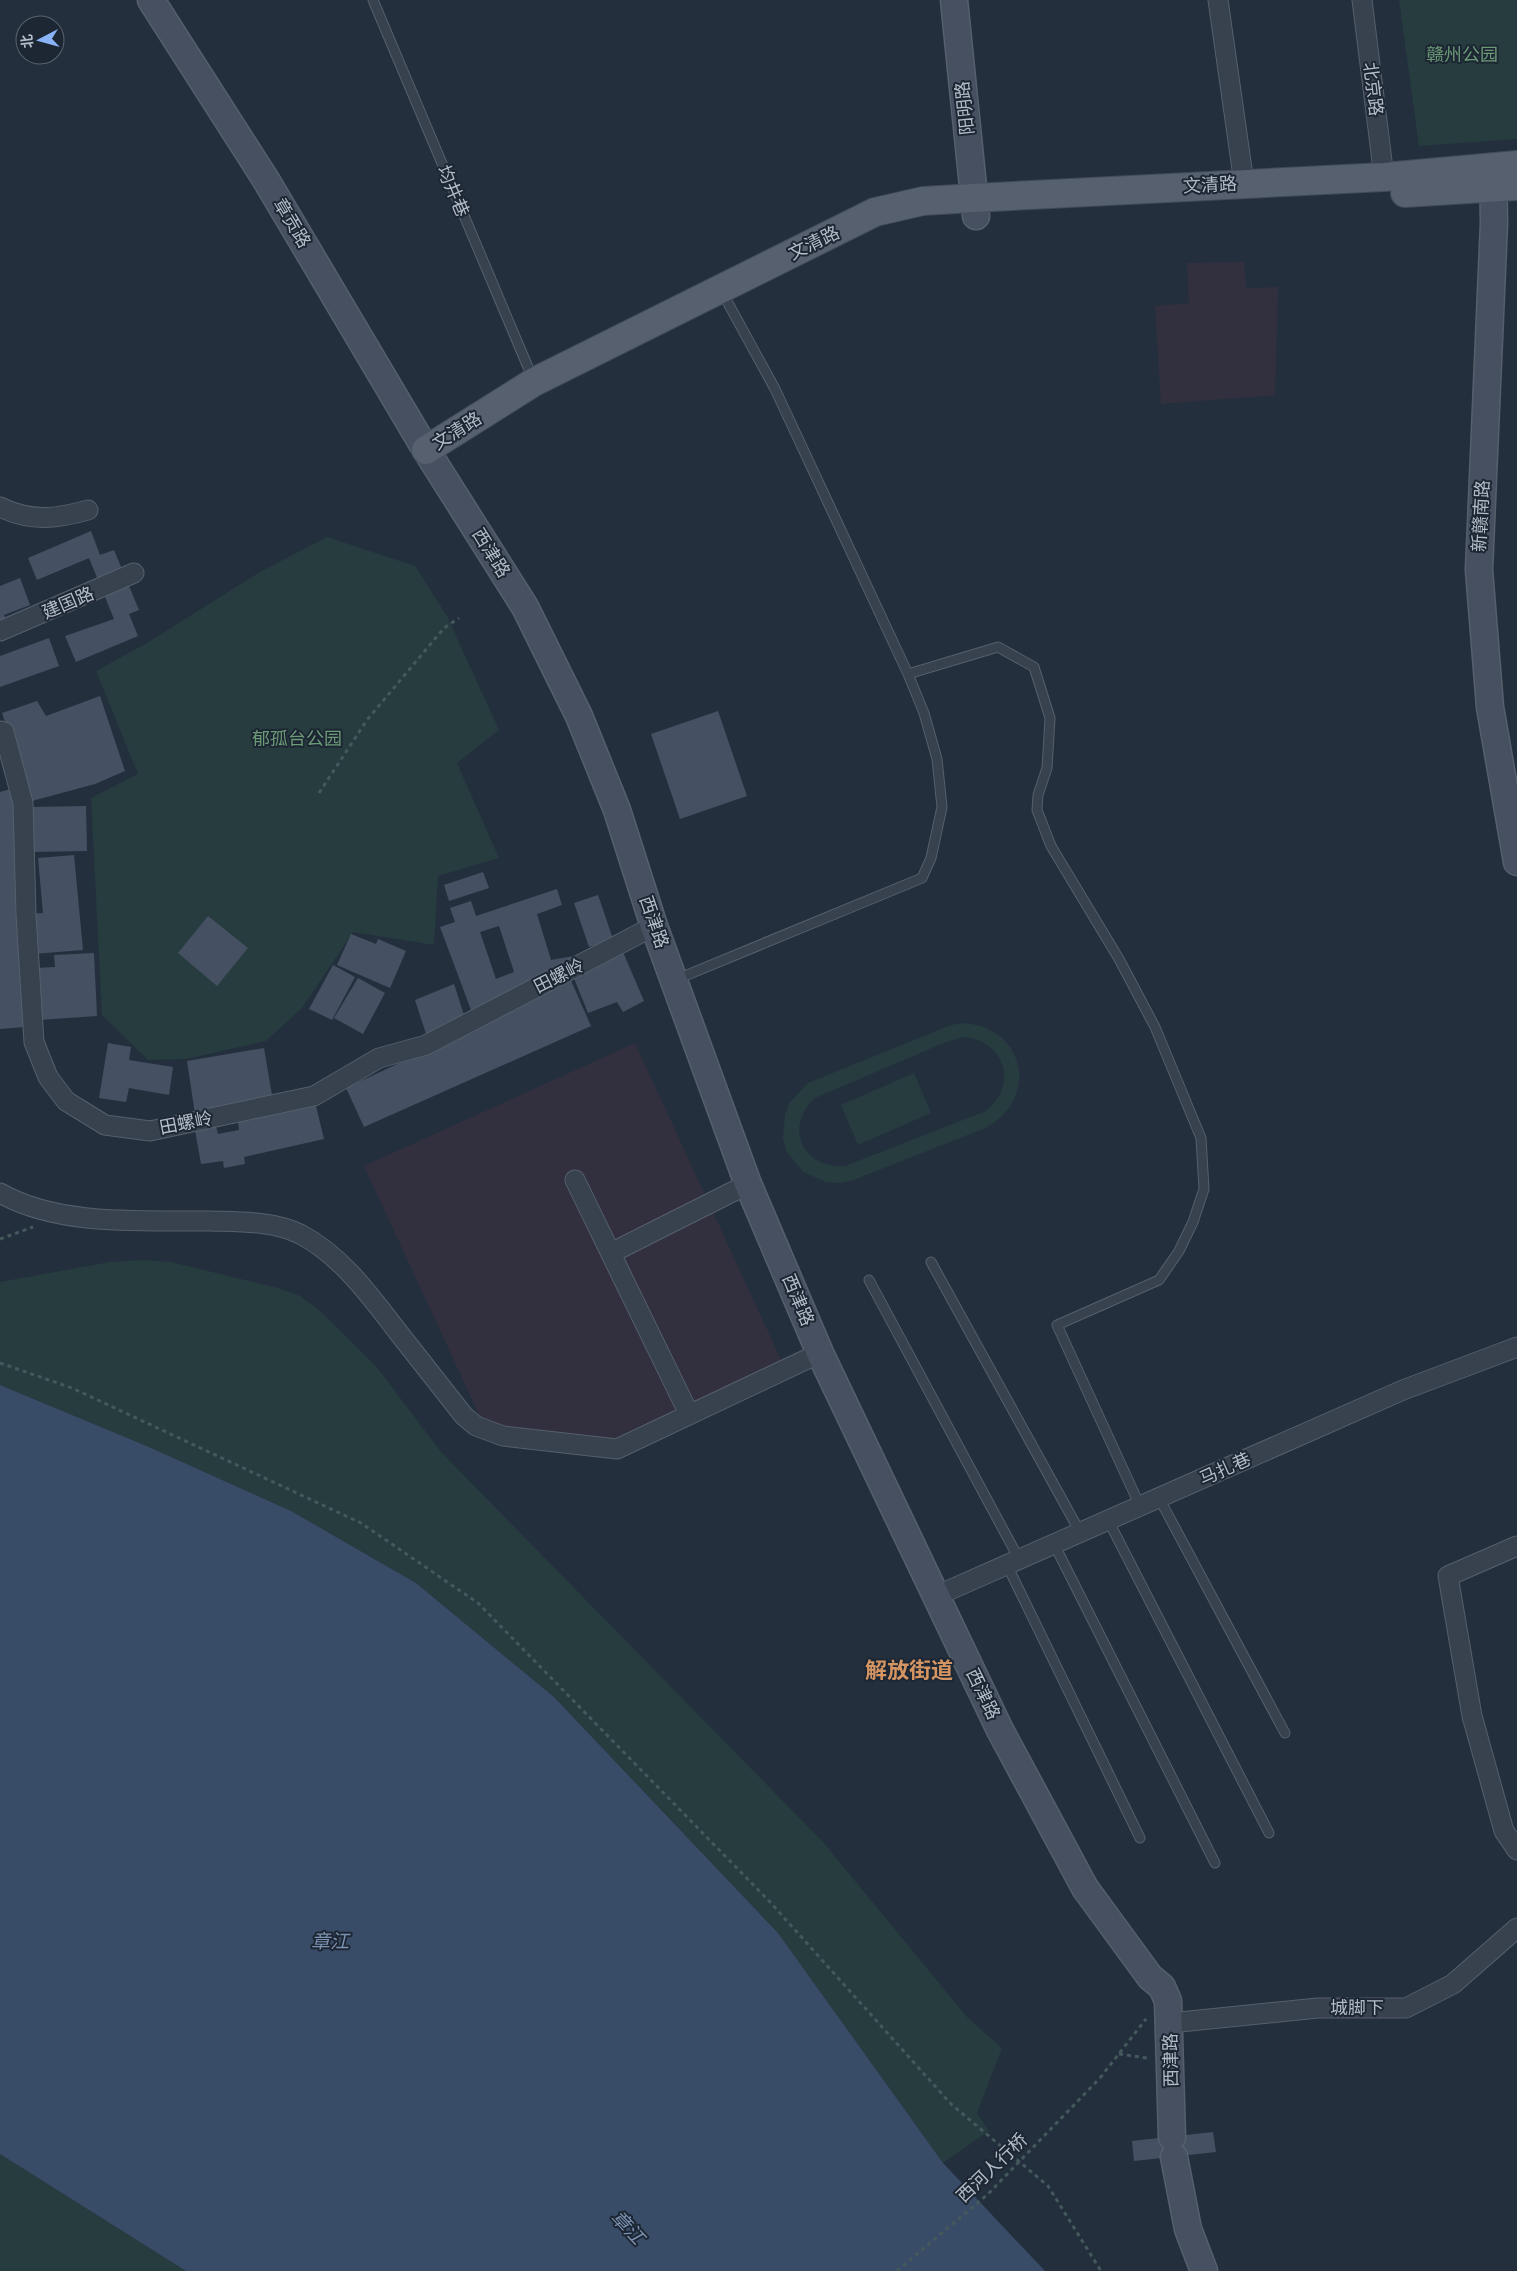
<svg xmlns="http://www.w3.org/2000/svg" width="1517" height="2271" font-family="Helvetica,'Noto Sans SC',sans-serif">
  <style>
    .medical { fill: #32303f }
    .green { fill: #263c3f; fill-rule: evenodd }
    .water { fill: #394c67 }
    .building { fill: #455162; fill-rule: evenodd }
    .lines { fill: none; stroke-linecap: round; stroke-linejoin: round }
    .lane-casing { stroke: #565f6c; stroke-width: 11 }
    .street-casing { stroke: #565f6c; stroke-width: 21 }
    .secondary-casing { stroke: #565f6c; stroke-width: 29 }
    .primary-casing { stroke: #414a57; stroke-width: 30 }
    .path { stroke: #44595c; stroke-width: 3; stroke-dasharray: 4 4; stroke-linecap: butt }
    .lane { stroke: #38414e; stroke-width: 9 }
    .street { stroke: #38414e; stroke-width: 19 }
    .secondary { stroke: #465061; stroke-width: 26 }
    .primary { stroke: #56606e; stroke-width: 28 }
    .path-bridge { stroke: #44595c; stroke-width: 3; stroke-dasharray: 4 4; stroke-linecap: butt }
    .labels { text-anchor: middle; stroke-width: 4; stroke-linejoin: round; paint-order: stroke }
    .park-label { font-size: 18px; fill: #6b9a76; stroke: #1d2633 }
    .street-label { font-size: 18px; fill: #b4bcc9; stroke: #1d2633 }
    .water-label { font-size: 19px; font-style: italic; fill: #7c92b1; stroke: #1d2633 }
    .district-label { font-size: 22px; font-weight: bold; fill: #d59563; stroke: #1d2633 }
  </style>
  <rect width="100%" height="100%" fill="#242f3e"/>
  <!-- medical -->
  <path class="medical" d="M1244 262 1246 288 1278 287 1275 395 1161 404 1155 306 1189 303 1187 263Z
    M635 1043 782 1362 612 1439 483 1423 364 1166Z"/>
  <!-- green -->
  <path class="green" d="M1399 0H1517V139L1419 146Z
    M327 537 415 566 447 616 499 730 457 763 499 858 438 876 434 945 353 932 302 1008 266 1041 186 1059 148 1060 102 1015 91 798 138 774 96 671 147 643 260 572Z
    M963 1023C1024 1027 1040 1095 988 1127L851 1181 838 1183 826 1182 803 1172 787 1152 783 1139 785 1114 790 1102 808 1083 951 1025ZM964 1037C1006 1042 1018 1084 986 1111L845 1166C803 1169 783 1127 815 1098L946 1042Z
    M914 1073 931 1113 858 1145 841 1105Z
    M143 1260 171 1262 278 1288 300 1296 319 1310 376 1366 441 1452 823 1842 967 2017 1002 2048 977 2113 989 2131 943 2163 778 1933 554 1697 416 1583 291 1511 149 1447 0 1385V1282L110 1262Z
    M0 2154 186 2271H0Z"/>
  <!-- water -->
  <path class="water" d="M0 1385 149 1447 291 1511 416 1583 554 1697 778 1933 943 2163 1045 2271H186L0 2154Z"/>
  <!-- building -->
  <path class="building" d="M91 531 100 555 114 550 139 610 129 614 138 636 76 662 65 636 114 619 89 558 37 580 28 558Z
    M20 578 30 605 4 615 6 619 0 622V586Z
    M49 638 59 666 0 687V656Z
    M100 696 125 771 95 784 32 801 2 713 37 701 46 716Z
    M718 711 747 796 680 819 651 734Z
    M14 788 25 1027 0 1029V792Z
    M86 806 87 851 30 852V807Z
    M74 855 83 950 33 954 30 914 43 913 38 858Z
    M483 872 489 888 449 901 444 885Z
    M557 889 562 905 537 914 551 960 580 955 471 1010 440 927 455 922 450 908 471 901 476 916ZM499 926 514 972 496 979 480 932Z
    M598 895 613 939 589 947 574 903Z
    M208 916 248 948 217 986 178 953Z
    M351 934 376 944 378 939 406 951 390 988 337 965Z
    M623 952 644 1001 623 1012 617 1002 588 1013 573 976Z
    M94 953 97 1016 39 1020 36 968 55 967 54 955Z
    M333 965 355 977 332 1020 309 1009Z
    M569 976 591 1026 364 1127 346 1088 455 1037Z
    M358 978 385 993 363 1034 334 1018Z
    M454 984 466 1021 428 1040 415 1000Z
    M108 1043 131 1047 129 1060 173 1067 169 1095 129 1088 126 1102 99 1098Z
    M264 1048 273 1101 195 1114 187 1061Z
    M316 1106 324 1139 244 1157 245 1164 224 1168 223 1161 201 1164 195 1130 216 1126 218 1134 239 1130 238 1122Z
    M1213 2132 1216 2152 1134 2161 1132 2141Z"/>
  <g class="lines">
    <!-- lane casing -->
    <g class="lane-casing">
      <path id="lane" d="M373 0 533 379
        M908 674 998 647 1034 667 1050 718 1047 768 1038 795 1037 810 1051 846 1119 959 1155 1027 1201 1138 1204 1189 1193 1222 1179 1251 1159 1280 1057 1325 1140 1506
        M675 980 922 878 931 858 942 807 937 759 924 713 908 674 775 389 722 292
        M931 1262 1080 1532
        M869 1280 1019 1559
        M1159 1498 1285 1733
        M1108 1520 1269 1833
        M1054 1544 1215 1863
        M1007 1565 1140 1838"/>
    </g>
    <!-- street casing -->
    <g class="street-casing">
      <path id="street" d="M1218 0 1244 183
        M1362 0 1384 177
        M0 507C31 522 56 519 88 510
        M0 631 134 573
        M0 731 4 732 23 803 26 914 34 1042 48 1077 66 1101 105 1125 150 1131 314 1096 379 1058 426 1045 654 926
        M575 1180 689 1414
        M0 1193C60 1227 144 1220 211 1221 240 1222 273 1221 300 1234 341 1255 371 1297 398 1332 420 1360 442 1388 464 1416L476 1426 503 1436 617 1449 820 1353
        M611 1253 748 1184
        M1517 1546 1448 1576 1472 1716 1504 1831 1517 1850
        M936 1596 1403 1390 1517 1347
        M1170 2023 1318 2008H1406L1453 1984 1517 1928"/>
    </g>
    <!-- secondary casing -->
    <g class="secondary-casing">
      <path id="secondary" d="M151 0 266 180 426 450 525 607 579 716 617 810 654 926 748 1184 820 1353 1000 1730 1085 1888 1150 1977 1162 1987 1168 2001 1172 2137
        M954 0 976 216
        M1493 167 1494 223 1479 570 1490 707 1517 862
        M1174 2157 1188 2229 1204 2271"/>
    </g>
    <!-- primary casing -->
    <g class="primary-casing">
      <path id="primary" d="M1405 193 1517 186
        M426 450 534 382 875 212 923 201 974 198 1384 177 1517 165"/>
    </g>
    <!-- path -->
    <path class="path" d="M319 793 367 720 444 628 459 618
      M0 1239 33 1227
      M0 1363 72 1388 361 1523 478 1603 770 1902 951 2104 1048 2186 1101 2271
      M1119 2054 1147 2058
      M1100 2078 1146 2019"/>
    <!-- lane -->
    <use href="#lane" class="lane"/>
    <!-- street -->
    <use href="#street" class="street"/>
    <!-- secondary -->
    <use href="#secondary" class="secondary"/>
    <!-- primary -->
    <use href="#primary" class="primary"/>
    <!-- path-bridge -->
    <path class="path-bridge" d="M897 2271 988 2194 1100 2078"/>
  </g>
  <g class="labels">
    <!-- park labels -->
    <g class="park-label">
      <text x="1462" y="61">赣州公园</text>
      <text x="297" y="745">郁孤台公园</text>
    </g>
    <!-- street labels -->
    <g class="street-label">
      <text transform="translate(1373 89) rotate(83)" y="6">北京路</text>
      <text transform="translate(965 108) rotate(-96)" y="6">阳明路</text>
      <text transform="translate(1210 185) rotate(-3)" y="6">文清路</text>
      <text transform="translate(453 191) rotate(67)" y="6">均井巷</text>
      <text transform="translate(292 223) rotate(59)" y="6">章贡路</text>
      <text transform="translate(814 243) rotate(-26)" y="6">文清路</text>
      <text transform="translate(457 431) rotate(-32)" y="6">文清路</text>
      <text transform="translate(1481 516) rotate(-87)" y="6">新赣南路</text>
      <text transform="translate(491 553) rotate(58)" y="6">西津路</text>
      <text transform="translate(68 603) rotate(-23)" y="6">建国路</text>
      <text transform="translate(654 922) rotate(71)" y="6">西津路</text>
      <text transform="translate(559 976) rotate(-27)" y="6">田螺岭</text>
      <text transform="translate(186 1123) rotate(-11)" y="6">田螺岭</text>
      <text transform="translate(798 1300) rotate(67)" y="6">西津路</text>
      <text transform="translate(1225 1469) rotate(-24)" y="6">马扎巷</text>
      <text transform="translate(983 1694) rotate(64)" y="6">西津路</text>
      <text x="1357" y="2014">城脚下</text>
      <text transform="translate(1171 2060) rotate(-91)" y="6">西津路</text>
      <text transform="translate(992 2168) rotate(-44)" y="6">西河人行桥</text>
    </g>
    <!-- water labels -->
    <g class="water-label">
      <text x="330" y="1948">章江</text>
      <text transform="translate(628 2227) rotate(47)" y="7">章江</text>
    </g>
    <!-- district labels -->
    <g class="district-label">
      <text x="909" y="1678">解放街道</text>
    </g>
  </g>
  <!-- north arrow -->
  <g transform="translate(40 40) rotate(264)"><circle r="24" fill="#1d2633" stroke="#59626f"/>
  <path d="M0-4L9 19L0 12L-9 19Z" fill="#8ab4f8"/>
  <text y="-8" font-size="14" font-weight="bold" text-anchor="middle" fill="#b4bcc9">北</text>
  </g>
</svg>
